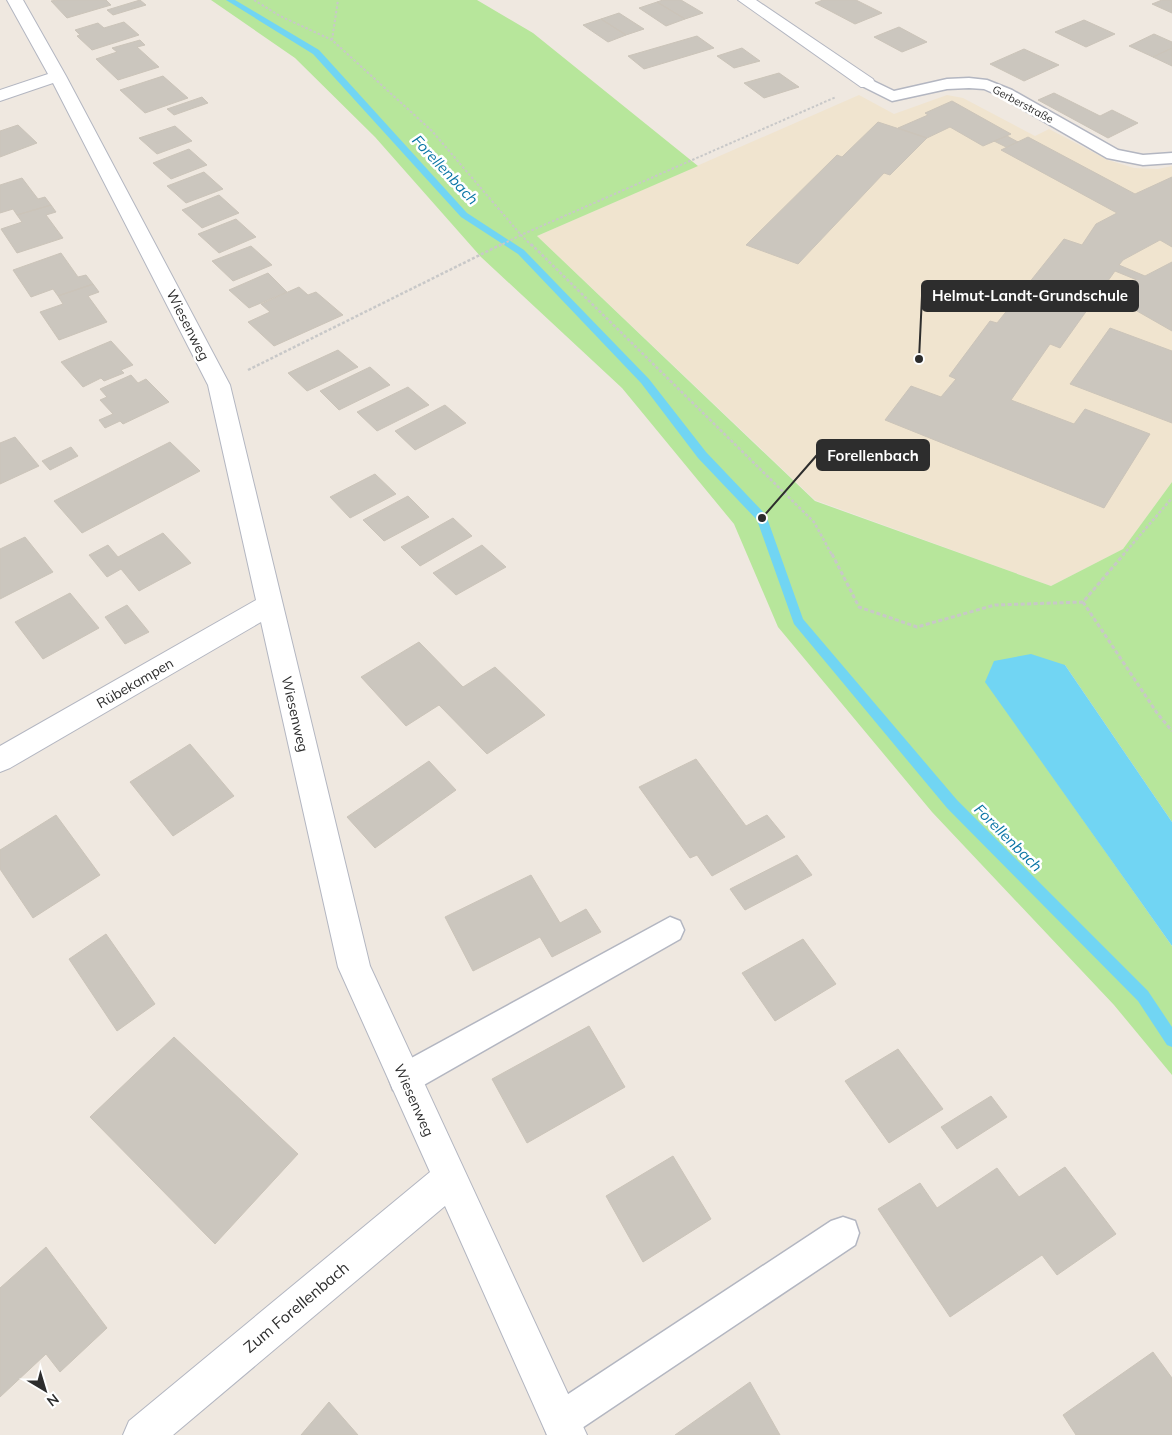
<svg xmlns="http://www.w3.org/2000/svg" width="1172" height="1435" font-family="Mulish,sans-serif">
  <style>
    .education { fill: #f0e4cf }
    .green { fill: #b7e69b }
    .water { fill: #71d5f3 }
    .lines { fill: none; stroke-linecap: round; stroke-linejoin: round }
    .stream { fill: #71d5f3; fill-rule: evenodd }
    .building { fill: #cbc6be; stroke: #cbc4b9 }
    .service-casing { stroke: #b3b6c1; stroke-width: 3 }
    .minor-casing { stroke: #b3b6c1; stroke-width: 2 }
    .path-far2 { stroke: #c8c8c8; stroke-width: 2; stroke-dasharray: 2.5 2; stroke-linecap: butt }
    .path-far1 { stroke: #c8c8c8; stroke-width: 2.5; stroke-dasharray: 3 2; stroke-linecap: butt }
    .path { stroke: #c8c8c8; stroke-width: 3; stroke-dasharray: 4 2.5; stroke-linecap: butt }
    .service { fill: #fff; fill-rule: evenodd }
    .minor { fill: #fff; fill-rule: evenodd }
    .labels { text-anchor: middle; stroke-width: 5; stroke-linejoin: round; paint-order: stroke }
    .far-street-label { font-size: 11px; fill: #2d2d2d; stroke: #fff }
    .street-label { font-size: 14px; fill: #2d2d2d; stroke: #fff }
    .water-label { font-size: 15px; font-style: italic; fill: #0975a5; stroke: #fff }
    .near-street-label { font-size: 16px; fill: #2d2d2d; stroke: #fff }
    .leader { fill: none; stroke: #2d2d2d; stroke-width: 2 }
    .callout-dot { fill: #2d2d2d; stroke: #fff; stroke-width: 2 }
    .callout { fill: #2d2d2d; stroke: #2d2d2d; stroke-width: 2 }
    .callout-label { font-size: 15px; text-anchor: middle; font-weight: bold; fill: #fff }
  </style>
  <rect width="100%" height="100%" fill="#efe8e0"/>
  <!-- education -->
  <path class="education" d="M859 95 894 114 947 95 963 98 1035 136 1049 129 1108 160 1134 168 1158 169 1172 166V482L1123 549 1051 586 815 500 537 236Z"/>
  <!-- green -->
  <path class="green" d="M211 0H477L533 33 698 166 537 236 815 501 1051 586 1123 549 1172 482V822L1065 665 986 682 1172 946V1075L1114 1005 932 812 778 627 734 524 622 388 481 257 375 137 295 58Z"/>
  <!-- water -->
  <path class="water" d="M1031 654 1065 665 1172 822V946L985 682 994 661Z"/>
  <g class="lines">
    <!-- stream -->
    <path class="stream" d="M226 0H235L319 50 467 213 524 250 649 379 706 452 766 515 803 619 957 800 1148 991 1172 1027V1047L1167 1045 1138 1001 947 808 794 624 757 520 698 458 641 383 518 254 461 217 313 54Z"/>
  </g>
  <!-- building -->
  <path class="building" d="M57 0H106L111 5 67 18 51 1Z
    M140 0 146 5 113 15 107 10Z
    M663 0H681L703 13 685 19 657 2Z
    M823 0H856L882 13 855 24 815 3Z
    M1162 0H1172V13L1152 4Z
    M657 2 685 19 666 26 639 8Z
    M619 13 644 29 626 35 601 19Z
    M601 19 626 35 608 42 583 25Z
    M1084 20 1115 34 1086 47 1055 32Z
    M124 22 139 35 92 50 77 36 80 35 75 30 98 23 104 28Z
    M899 27 927 42 902 52 874 37Z
    M1154 34 1172 42V48L1153 57 1129 46Z
    M697 36 714 48 644 69 628 56Z
    M140 40 145 45 137 47 159 67 118 80 96 59 117 52 112 48Z
    M742 48 760 61 734 68 717 56Z
    M1172 48V66L1153 57Z
    M1024 49 1059 65 1024 81 990 64Z
    M779 73 799 87 764 98 744 83Z
    M163 76 188 98 145 113 120 90Z
    M1054 93 1100 116 1112 110 1138 123 1108 138 1038 100Z
    M202 97 208 103 174 115 167 109Z
    M952 101 1011 134 983 146 950 127 927 138 898 128 928 115 925 113Z
    M878 122 927 138 890 175 884 173 798 264 746 245 837 155 842 157Z
    M18 125 37 143 0 157V131Z
    M175 126 192 141 157 154 139 138Z
    M1007 136 1018 142 1006 147 994 141Z
    M1028 137 1135 194 1172 177V247L1160 240 1123 260 1119 265 1145 276 1172 262V331L1109 295 1137 280 1115 271 1060 348 1050 344 1011 400 1074 424 1085 409 1150 434 1104 508 885 420 911 386 941 397 956 379 949 376 990 321 997 323 1064 239 1082 245 1096 224 1117 213 1001 150Z
    M189 149 207 165 171 179 153 163Z
    M204 172 223 189 186 203 167 186Z
    M22 178 38 199 45 197 51 205 17 215 13 209 0 213V185Z
    M219 195 239 213 202 228 182 210Z
    M51 205 56 212 46 215 63 238 17 253 1 229 22 222 17 215Z
    M236 219 256 237 219 253 198 234Z
    M251 246 272 265 233 281 212 261Z
    M61 253 78 277 86 275 93 284 58 296 53 289 31 297 13 270Z
    M268 273 287 292 249 308 229 290Z
    M93 284 99 292 88 296 107 322 59 340 40 312 63 304 58 296Z
    M299 287 308 295 316 292 343 315 274 346 248 322 270 312 261 304Z
    M1110 328 1172 351V423L1070 384Z
    M111 341 133 365 121 370 124 373 104 381 101 378 83 387 61 362Z
    M338 350 358 367 307 391 288 373Z
    M370 367 390 385 339 410 320 391Z
    M131 375 138 383 146 379 169 402 123 424 120 421 105 428 99 420 113 414 100 400 107 397 100 389Z
    M408 387 429 405 377 431 357 412Z
    M445 405 466 423 415 450 395 431Z
    M15 437 39 466 0 484V443Z
    M170 442 200 471 82 533 54 501Z
    M71 447 78 456 50 470 42 461Z
    M375 474 396 494 350 518 330 497Z
    M408 496 429 517 384 541 363 520Z
    M453 518 472 536 420 566 401 547Z
    M163 533 191 563 139 591 121 569 107 577 89 555 108 545 118 557Z
    M25 537 53 572 0 599V549Z
    M482 545 506 567 456 595 433 573Z
    M70 593 99 628 43 659 15 622Z
    M127 605 149 632 125 644 105 617Z
    M419 642 463 687 495 667 545 715 487 754 439 705 406 726 361 677Z
    M190 744 234 796 173 836 130 782Z
    M696 759 746 826 767 815 785 837 712 876 697 855 690 858 639 787Z
    M429 761 456 790 375 848 347 817Z
    M56 815 100 875 33 918 0 869V850Z
    M797 855 812 875 745 910 730 889Z
    M531 875 560 923 586 909 601 932 552 957 540 937 473 971 445 917Z
    M106 934 155 1004 117 1031 69 959Z
    M803 939 836 984 775 1021 742 973Z
    M589 1026 625 1087 527 1143 492 1079Z
    M174 1037 298 1154 215 1244 90 1117Z
    M898 1049 943 1109 889 1143 845 1081Z
    M991 1096 1007 1117 957 1149 941 1127Z
    M673 1156 711 1219 643 1262 606 1196Z
    M1065 1167 1116 1234 1057 1275 1042 1255 950 1317 878 1209 920 1183 937 1208 997 1168 1019 1197Z
    M46 1247 107 1328 60 1372 46 1354 0 1397V1288Z
    M1153 1352 1172 1378V1435H1076L1063 1415Z
    M750 1382 780 1435H675Z
    M329 1402 358 1435H301Z"/>
  <g class="lines">
    <!-- service casing -->
    <g class="service-casing">
      <path id="service" d="M867 78 894 91 947 79 969 78 987 80 1012 90 1118 150 1143 155 1172 153V163L1143 165 1107 158 1000 96 984 89 969 88 947 89 892 101 862 86 859 83 862 80Z
        M670 917 680 921 684 930 680 939 415 1090 404 1094 393 1090 389 1079 393 1068Z
        M843 1217 855 1221 859 1233 855 1245 573 1434H547L542 1421 547 1408 831 1221Z"/>
    </g>
    <!-- minor casing -->
    <g class="minor-casing">
      <path id="minor" d="M7 0H23L66 76 230 385 370 966 587 1435H547L445 1206 173 1435H123L129 1421 430 1172 338 967 261 622 10 768 0 772V746L256 600 208 385 53 83 0 101V90L48 74Z
        M738 0H756L873 79 875 83 873 87H861Z"/>
    </g>
    <!-- path-far2 -->
    <path class="path-far2" d="M254 0 280 16 332 40 432 131 521 235 499 246
      M332 40 338 0
      M532 246 521 235 836 97"/>
    <!-- path-far1 -->
    <path class="path-far1" d="M531 244 814 522 832 555
      M248 370 502 244
      M1123 555 1172 498"/>
    <!-- path -->
    <path class="path" d="M832 554 859 607 917 627 995 605 1083 602 1124 554
      M1083 602 1157 713 1172 731"/>
    <!-- service -->
    <use href="#service" class="service"/>
    <!-- minor -->
    <use href="#minor" class="minor"/>
  </g>
  <g class="labels">
    <!-- far-street labels -->
    <g class="far-street-label">
      <text transform="translate(1023 104) rotate(28)" y="4">Gerberstraße</text>
    </g>
    <!-- street labels -->
    <g class="street-label">
      <text transform="translate(188 325) rotate(63)" y="5">Wiesenweg</text>
      <text transform="translate(135 683) rotate(-30)" y="5">Rübekampen</text>
      <text transform="translate(295 714) rotate(77)" y="5">Wiesenweg</text>
      <text transform="translate(414 1100) rotate(66)" y="5">Wiesenweg</text>
    </g>
    <!-- water labels -->
    <g class="water-label">
      <text transform="translate(445 170) rotate(47)" y="5">Forellenbach</text>
      <text transform="translate(1008 838) rotate(45)" y="5">Forellenbach</text>
    </g>
    <!-- near-street labels -->
    <g class="near-street-label">
      <text transform="translate(296 1307) rotate(-40)" y="6">Zum Forellenbach</text>
    </g>
  </g>
  <!-- callouts -->
  <path class="leader" d="M919 359L922 296M762 518L817 455"/>
  <g class="callout-dot">
    <circle cx="919" cy="359" r="5"/>
    <circle cx="762" cy="518" r="5"/>
  </g>
  <g class="callout">
    <rect x="922" y="281" width="216" height="30" rx="5"/>
    <rect x="817" y="440" width="112" height="30" rx="5"/>
  </g>
  <g class="callout-label">
    <text x="1030" y="301">Helmut-Landt-Grundschule</text>
    <text x="873" y="461">Forellenbach</text>
  </g>
  <!-- north arrow -->
  <g transform="translate(45 1390) rotate(142)" stroke="#ffffff" stroke-width="4" paint-order="stroke">
  <path d="M0-4L9 19L0 12L-9 19Z" fill="#2d2d2d"/>
  <text y="-8" font-size="14" font-weight="bold" text-anchor="middle" fill="#2d2d2d">N</text>
  </g>
</svg>
